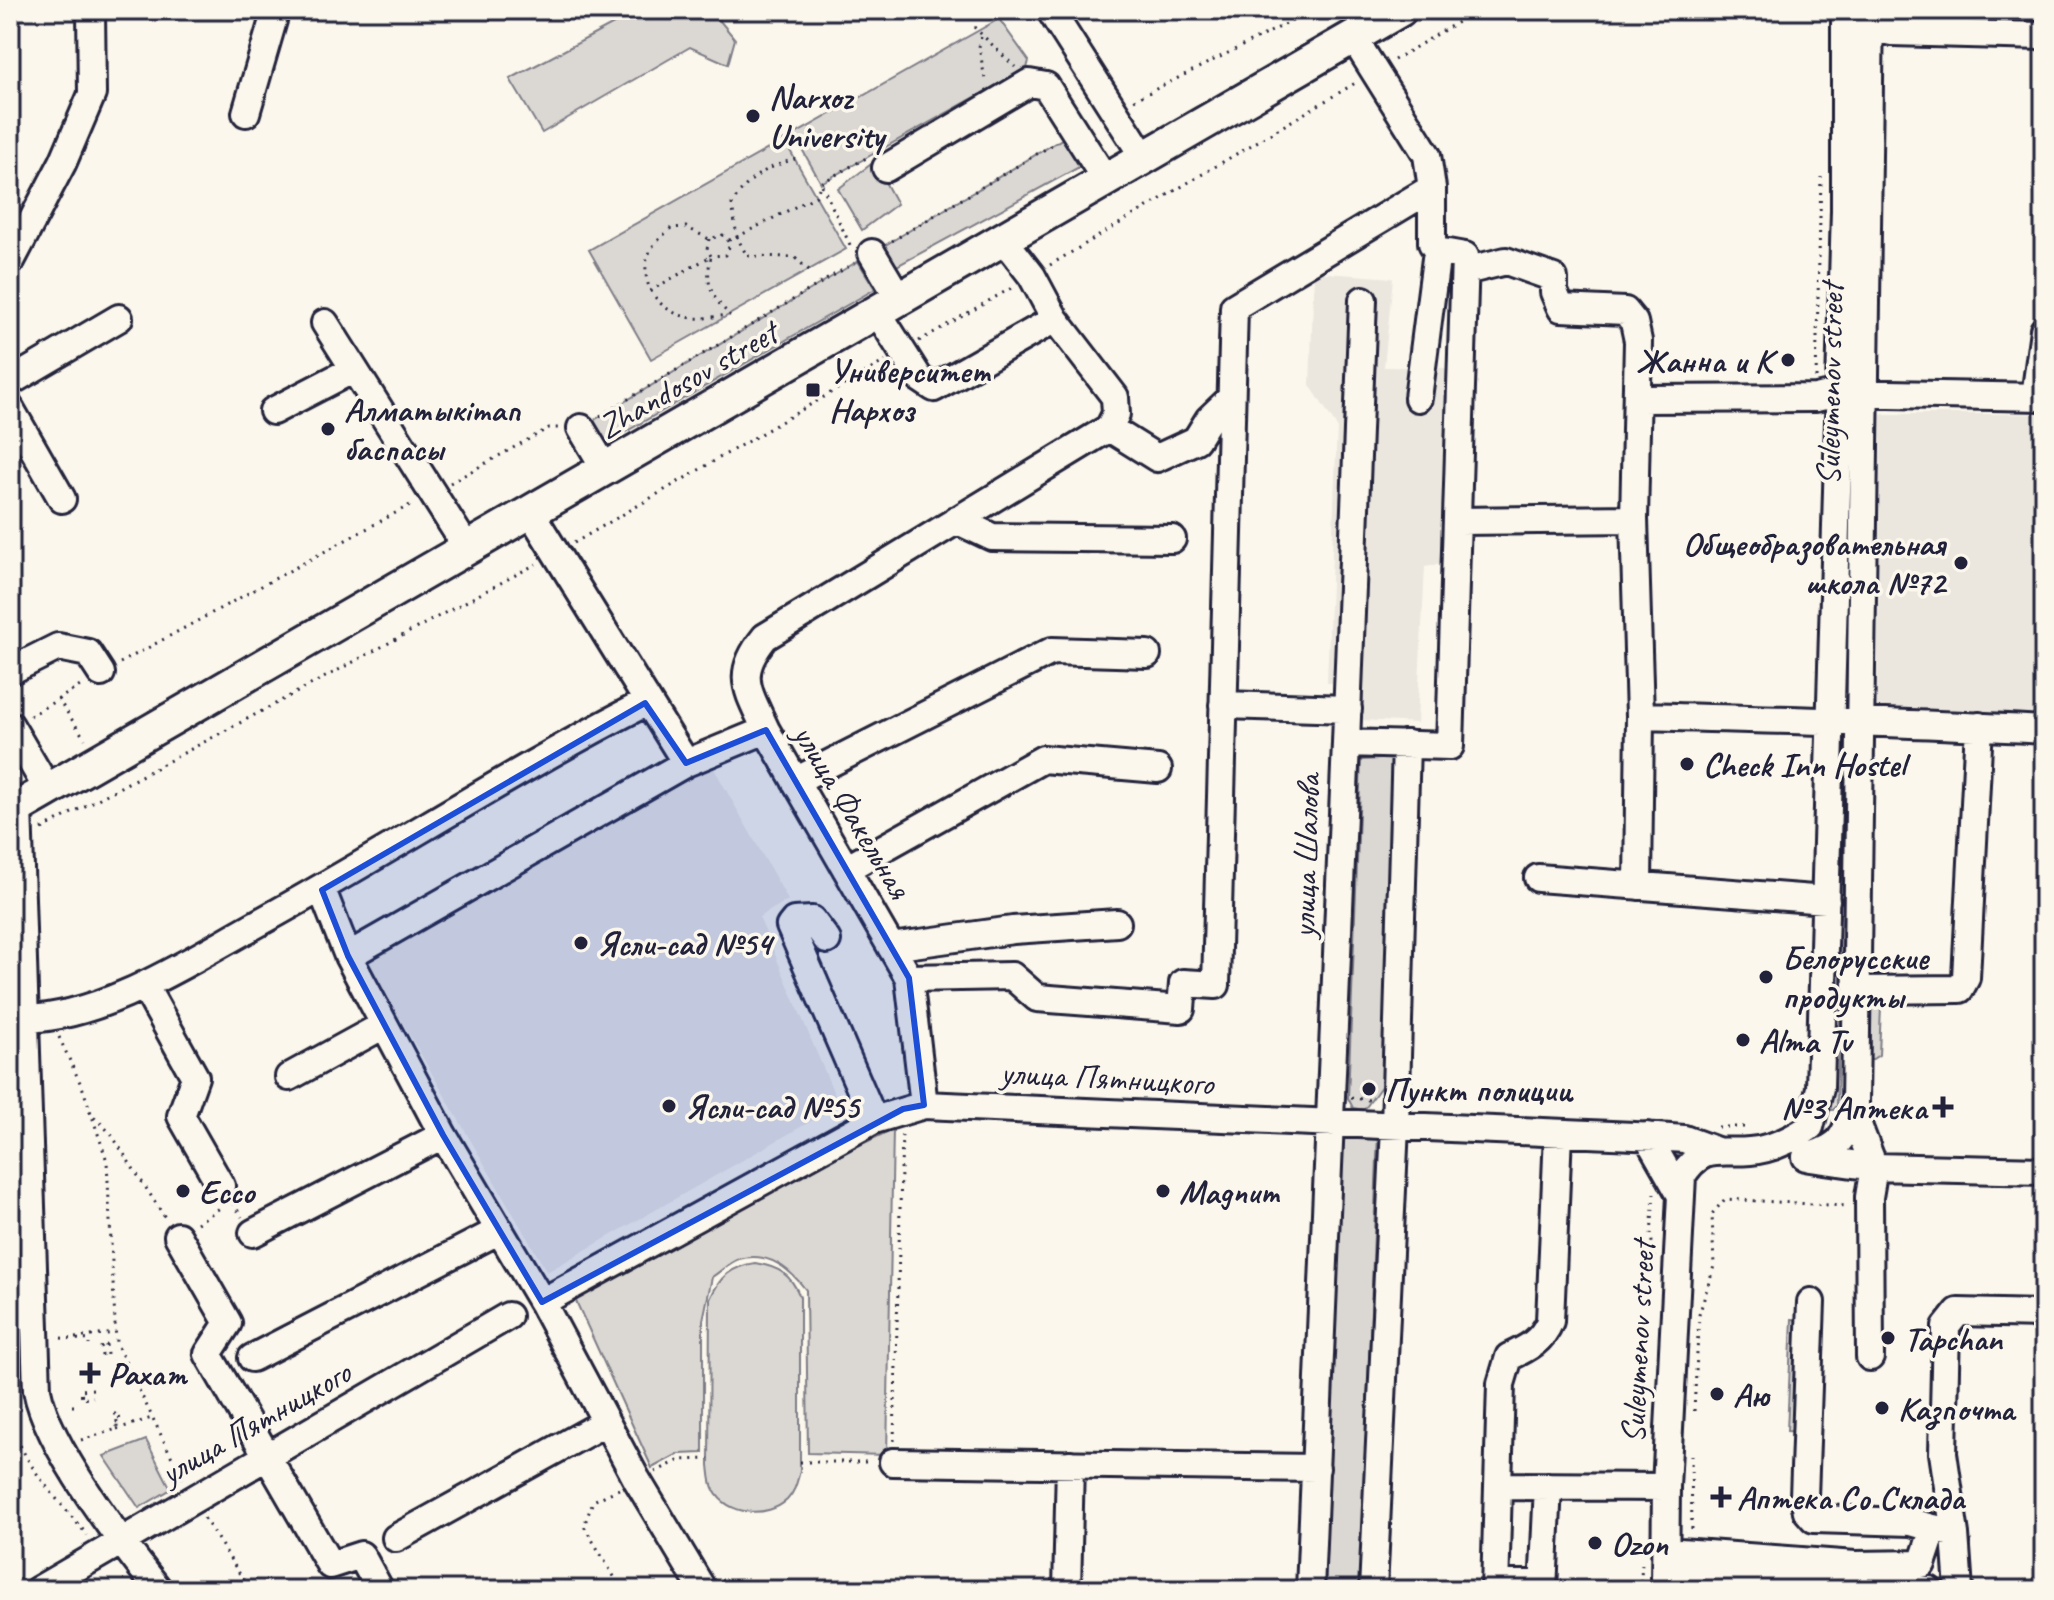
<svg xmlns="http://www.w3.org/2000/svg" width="2054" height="1600" font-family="Caveat,sans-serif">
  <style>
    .built { fill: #ebe7df }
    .green { fill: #dbd8d3; stroke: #7e7d87; stroke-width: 2 }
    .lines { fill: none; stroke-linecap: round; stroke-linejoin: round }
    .minor-casing { stroke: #22223b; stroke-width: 32 }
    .major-casing { stroke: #22223b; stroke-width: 38 }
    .path { stroke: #22223b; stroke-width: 3; stroke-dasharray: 2 6; stroke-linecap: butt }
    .minor { stroke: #fbf7ec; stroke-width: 26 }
    .major { stroke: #fbf7ec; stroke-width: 32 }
    .marked { fill: #1d4ed8; fill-opacity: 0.2; stroke: #1d4ed8; stroke-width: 6; stroke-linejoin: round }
    .poi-dot { fill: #22223b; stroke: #fbf7ec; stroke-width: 3 }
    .labels { text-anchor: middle; stroke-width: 7; stroke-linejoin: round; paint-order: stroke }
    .poi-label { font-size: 34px; font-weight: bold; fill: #22223b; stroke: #fbf7ec; text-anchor: start }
    .street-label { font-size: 34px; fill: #22223b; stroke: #fbf7ec }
  </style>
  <rect width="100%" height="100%" fill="#fbf7ec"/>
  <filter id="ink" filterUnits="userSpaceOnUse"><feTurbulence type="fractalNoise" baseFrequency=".0125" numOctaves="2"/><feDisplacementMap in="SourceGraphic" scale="16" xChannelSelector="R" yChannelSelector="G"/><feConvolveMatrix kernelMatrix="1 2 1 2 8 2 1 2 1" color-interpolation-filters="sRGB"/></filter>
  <g filter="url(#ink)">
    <!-- built -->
    <path class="built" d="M1314 272 1393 278 1384 367 1449 368 1441 564 1425 567 1417 723 1361 720 1363 696 1355 684 1327 683 1337 427 1310 385Z
      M1881 414H2044V722L1877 712Z
      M712 765 788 900 759 917 839 1105 547 1272 365 958Z"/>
    <!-- green -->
    <path class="green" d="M640 10H711L735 39 728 64 690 47 542 133 510 79Z
      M999 19 1029 61 1027 68 821 183 794 135Z
      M1077 130 1094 159 884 273 872 253Z
      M784 140 846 249 651 359 589 250Z
      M874 162 897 204 862 230 838 189Z
      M858 261 875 289 606 443 595 437 591 422Z
      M1833 744 1847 745 1837 1106 1833 1110H1826Z
      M1399 758 1382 1085 1364 1110 1353 1108 1348 1098 1361 760Z
      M1871 1002 1881 1007 1879 1055 1871 1060 1867 1057Z
      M893 1129 887 1455 808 1453 806 1290C790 1269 769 1251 739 1259 731 1261 720 1272 712 1277L703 1320V1453L678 1454 652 1468 575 1299 782 1183Z
      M1340 1132H1378L1360 1590H1325Z
      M755 1263C779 1267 791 1274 800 1297V1471C797 1482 795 1492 787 1500 768 1518 727 1516 714 1490 710 1483 710 1473 709 1465L710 1299C720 1276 731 1267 755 1263Z
      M1792 1319 1824 1321 1819 1433 1787 1431Z
      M146 1440 171 1489 139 1508 104 1456Z"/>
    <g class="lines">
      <!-- minor casing -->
      <g class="minor-casing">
        <path id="minor" d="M1050 10 1145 159
          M1872 27 1891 32 2044 36
          M246 113 276 10
          M886 168 1029 83 1046 86 1107 182
          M872 253 900 300
          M11 261 63 162 92 94 91 10
          M1465 271 1506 261 1554 278V292L1561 308 1625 311 1634 322 1638 341 1634 519 1640 716 1638 886
          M878 313 919 378 934 388 1055 319
          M325 323 467 548
          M10 382 119 318
          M2035 397 2044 330
          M1418 398 1437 251
          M1637 399 1816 398 1838 393 2044 397
          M10 408 62 499
          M273 411 354 369
          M581 428 606 470
          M1109 428 1157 458 1196 440 1209 419 1231 398
          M531 513 686 763 766 730 909 978 924 1105
          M956 520 992 537 1172 539
          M1458 521 1634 519
          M10 671 58 647 88 653 101 673
          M1223 705 1348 709
          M1640 716C1775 720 1909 722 2044 730
          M10 725 48 790
          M766 730C748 690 734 675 765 637L1109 428 1116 414 1115 397 1055 319 1032 276 1004 240
          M1346 743 1363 300
          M795 781 1052 651 1147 654
          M18 807 37 1390C48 1448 121 1542 159 1590
          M846 869 1043 759 1158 769
          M1538 878 1826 900
          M322 890 348 956 443 1135 542 1302 637 1480 703 1590
          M827 940 812 920 794 921 790 926 874 1120
          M891 947 1013 930 1117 923
          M348 956 686 763
          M909 978 1012 976 1037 998 1181 1009 1183 983 1216 985 1234 307 1432 188
          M144 985 195 1077 181 1116 221 1186
          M1858 990 1960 989 1966 978 1979 726
          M24 1019C102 1018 186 963 253 926 385 854 512 771 645 703
          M289 1077 384 1025
          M1855 1104 1859 1128 1874 1167 1869 1197 1870 1357
          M1647 1136 1679 1192
          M1806 1157C1842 1147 1844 1139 1855 1104L1870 10
          M1810 1158 1874 1167 2044 1171
          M253 1233 443 1135
          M178 1236 228 1323 208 1354 330 1565 361 1555 380 1590
          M542 1302 874 1120 924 1105 1657 1137 1684 1139 1714 1150
          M1811 1302 1804 1497 1807 1511 1814 1519 1911 1522 1955 1534
          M252 1358 500 1230
          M893 1462 1316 1468
          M1498 1486 1666 1487
          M396 1538 606 1422
          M1680 1552 1855 1565 1922 1564 1934 1528
          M1665 1577 1929 1590
          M1496 1584H1543
          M38 1590 508 1316
          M1067 1590 1070 1464
          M1310 1590 1346 743 1450 746 1465 256 1437 251 1432 243V188L1427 155 1353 37
          M1373 1590 1395 1126 1406 744
          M1495 1590 1501 1384 1509 1357C1528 1348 1542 1341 1550 1321L1558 1133
          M1543 1590 1548 1486
          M1665 1590 1666 1487 1682 1176C1703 1143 1718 1154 1750 1151 1771 1149 1793 1139 1810 1127L1820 1088 1845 210V10
          M1959 1590 1955 1534 1943 1453 1946 1327 1958 1312 2044 1314"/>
      </g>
      <!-- major casing -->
      <g class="major-casing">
        <path id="major" d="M10 812 1400 10"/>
      </g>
      <!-- path -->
      <path class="path" d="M974 27 1015 67
        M981 37 979 47 986 84
        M1394 60 1478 10
        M1134 100 1314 10
        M822 185 851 247
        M709 239 707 249 711 256 726 255 730 244 723 235 709 239 686 227 671 228C664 235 654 243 650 251 636 283 659 314 693 318 705 319 718 316 730 315
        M729 240 737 237 732 204C749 177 765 168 795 159
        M892 241 1057 142
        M1050 265 1357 82
        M809 270 794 257 747 256 737 237 816 196 821 183 868 157
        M650 291 711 256C705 283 710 296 730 315
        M919 341 1013 287
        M1816 378 1821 177
        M600 416 854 263
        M450 483 549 428H560
        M574 543 885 361
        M120 663 412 504
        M58 699 85 739
        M30 716 82 685
        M42 829 536 564
        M59 1037 83 1089 107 1161 116 1343 183 1480
        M1351 1098 1370 1100
        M89 1111 111 1134 166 1219
        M1718 1127H1750
        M1654 1193 1651 1236 1655 1261
        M233 1203 242 1217
        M197 1223 220 1208
        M61 1338 89 1340V1345
        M75 1338 114 1333
        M102 1356 101 1345H106L107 1355
        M93 1389 81 1390 82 1399 93 1397
        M72 1406H78
        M1694 1411 1699 1315 1714 1266 1712 1214 1725 1199 1846 1206
        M114 1414H119L120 1422H117L116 1414
        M10 1415C19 1462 58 1499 87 1535
        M117 1429 152 1418
        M81 1440 117 1429V1422
        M894 1441 902 1133
        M1691 1455 1692 1531
        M800 1462H871
        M655 1472 680 1460 709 1459
        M619 1489 593 1501 584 1526 622 1590
        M204 1518 250 1590
        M1640 1590 1642 1564"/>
      <!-- minor -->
      <use href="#minor" class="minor"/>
      <!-- major -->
      <use href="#major" class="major"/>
    </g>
  </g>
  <!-- marked area -->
  <path class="marked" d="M645 703 686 763 766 730 909 978 924 1105 903 1109 542 1302 443 1135 348 956 322 890Z"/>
  <!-- markers -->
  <g class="poi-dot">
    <circle cx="753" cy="116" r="8"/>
    <circle cx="1788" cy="360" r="8"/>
    <rect x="805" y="382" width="16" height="16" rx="4"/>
    <circle cx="328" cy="429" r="8"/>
    <circle cx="1961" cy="563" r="8"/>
    <circle cx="1687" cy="764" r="8"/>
    <circle cx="581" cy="943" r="8"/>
    <circle cx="1766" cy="977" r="8"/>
    <circle cx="1743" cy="1040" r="8"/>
    <circle cx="1369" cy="1089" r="8"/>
    <circle cx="669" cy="1106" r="8"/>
    <path d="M1939 1095h8v8h8v8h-8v8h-8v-8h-8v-8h8z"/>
    <circle cx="183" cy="1191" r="8"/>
    <circle cx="1163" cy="1191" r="8"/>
    <circle cx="1888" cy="1338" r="8"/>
    <path d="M86 1361h8v8h8v8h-8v8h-8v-8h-8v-8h8z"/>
    <circle cx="1717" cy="1394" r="8"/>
    <circle cx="1882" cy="1408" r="8"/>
    <path d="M1717 1485h8v8h8v8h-8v8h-8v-8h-8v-8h8z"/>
    <circle cx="1595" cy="1543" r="8"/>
  </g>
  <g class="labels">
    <!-- poi labels -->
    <g class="poi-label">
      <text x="769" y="108">Narxoz<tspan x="769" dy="39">University</tspan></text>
      <text x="1772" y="372" text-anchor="end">Жанна и К</text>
      <text x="829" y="382">Университет<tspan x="829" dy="39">Нархоз</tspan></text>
      <text x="344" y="421">Алматыкітап<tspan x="344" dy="39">баспасы</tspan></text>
      <text x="1945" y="555" text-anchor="end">Общеобразовательная<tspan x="1945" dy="39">школа №72</tspan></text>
      <text x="1703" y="776">Check Inn Hostel</text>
      <text x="597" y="955">Ясли-сад №54</text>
      <text x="1782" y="969">Белорусские<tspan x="1782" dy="39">продукты</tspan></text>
      <text x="1759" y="1052">Alma Tv</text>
      <text x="1385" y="1101">Пункт полиции</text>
      <text x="685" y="1118">Ясли-сад №55</text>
      <text x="1927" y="1119" text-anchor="end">№3 Аптека</text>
      <text x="199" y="1203">Ecco</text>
      <text x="1179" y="1203">Magnum</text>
      <text x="1904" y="1350">Tapchan</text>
      <text x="108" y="1385">Рахат</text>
      <text x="1733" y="1406">Аю</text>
      <text x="1898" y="1420">Казпочта</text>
      <text x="1737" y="1509">Аптека Со Склада</text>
      <text x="1611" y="1555">Ozon</text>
    </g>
    <!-- street labels -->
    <g class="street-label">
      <text transform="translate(687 379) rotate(-30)" y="12">Zhandosov street</text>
      <text transform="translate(1829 384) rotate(-89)" y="12">Suleymenov street</text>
      <text transform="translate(853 811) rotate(59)" y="12">улица Факельная</text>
      <text transform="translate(1305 856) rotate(-88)" y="12">улица Шалова</text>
      <text transform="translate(1107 1077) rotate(3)" y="12">улица Пятницкого</text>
      <text transform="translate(1637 1342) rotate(-87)" y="12">Suleymenov street</text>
      <text transform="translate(255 1422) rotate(-30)" y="12">улица Пятницкого</text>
    </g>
  </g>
  <!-- margin -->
  <rect width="2054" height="1600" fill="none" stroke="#fbf7ec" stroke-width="40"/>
  <rect x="20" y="20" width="2014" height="1560" fill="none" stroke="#22223b" stroke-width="3" filter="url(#ink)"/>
</svg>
